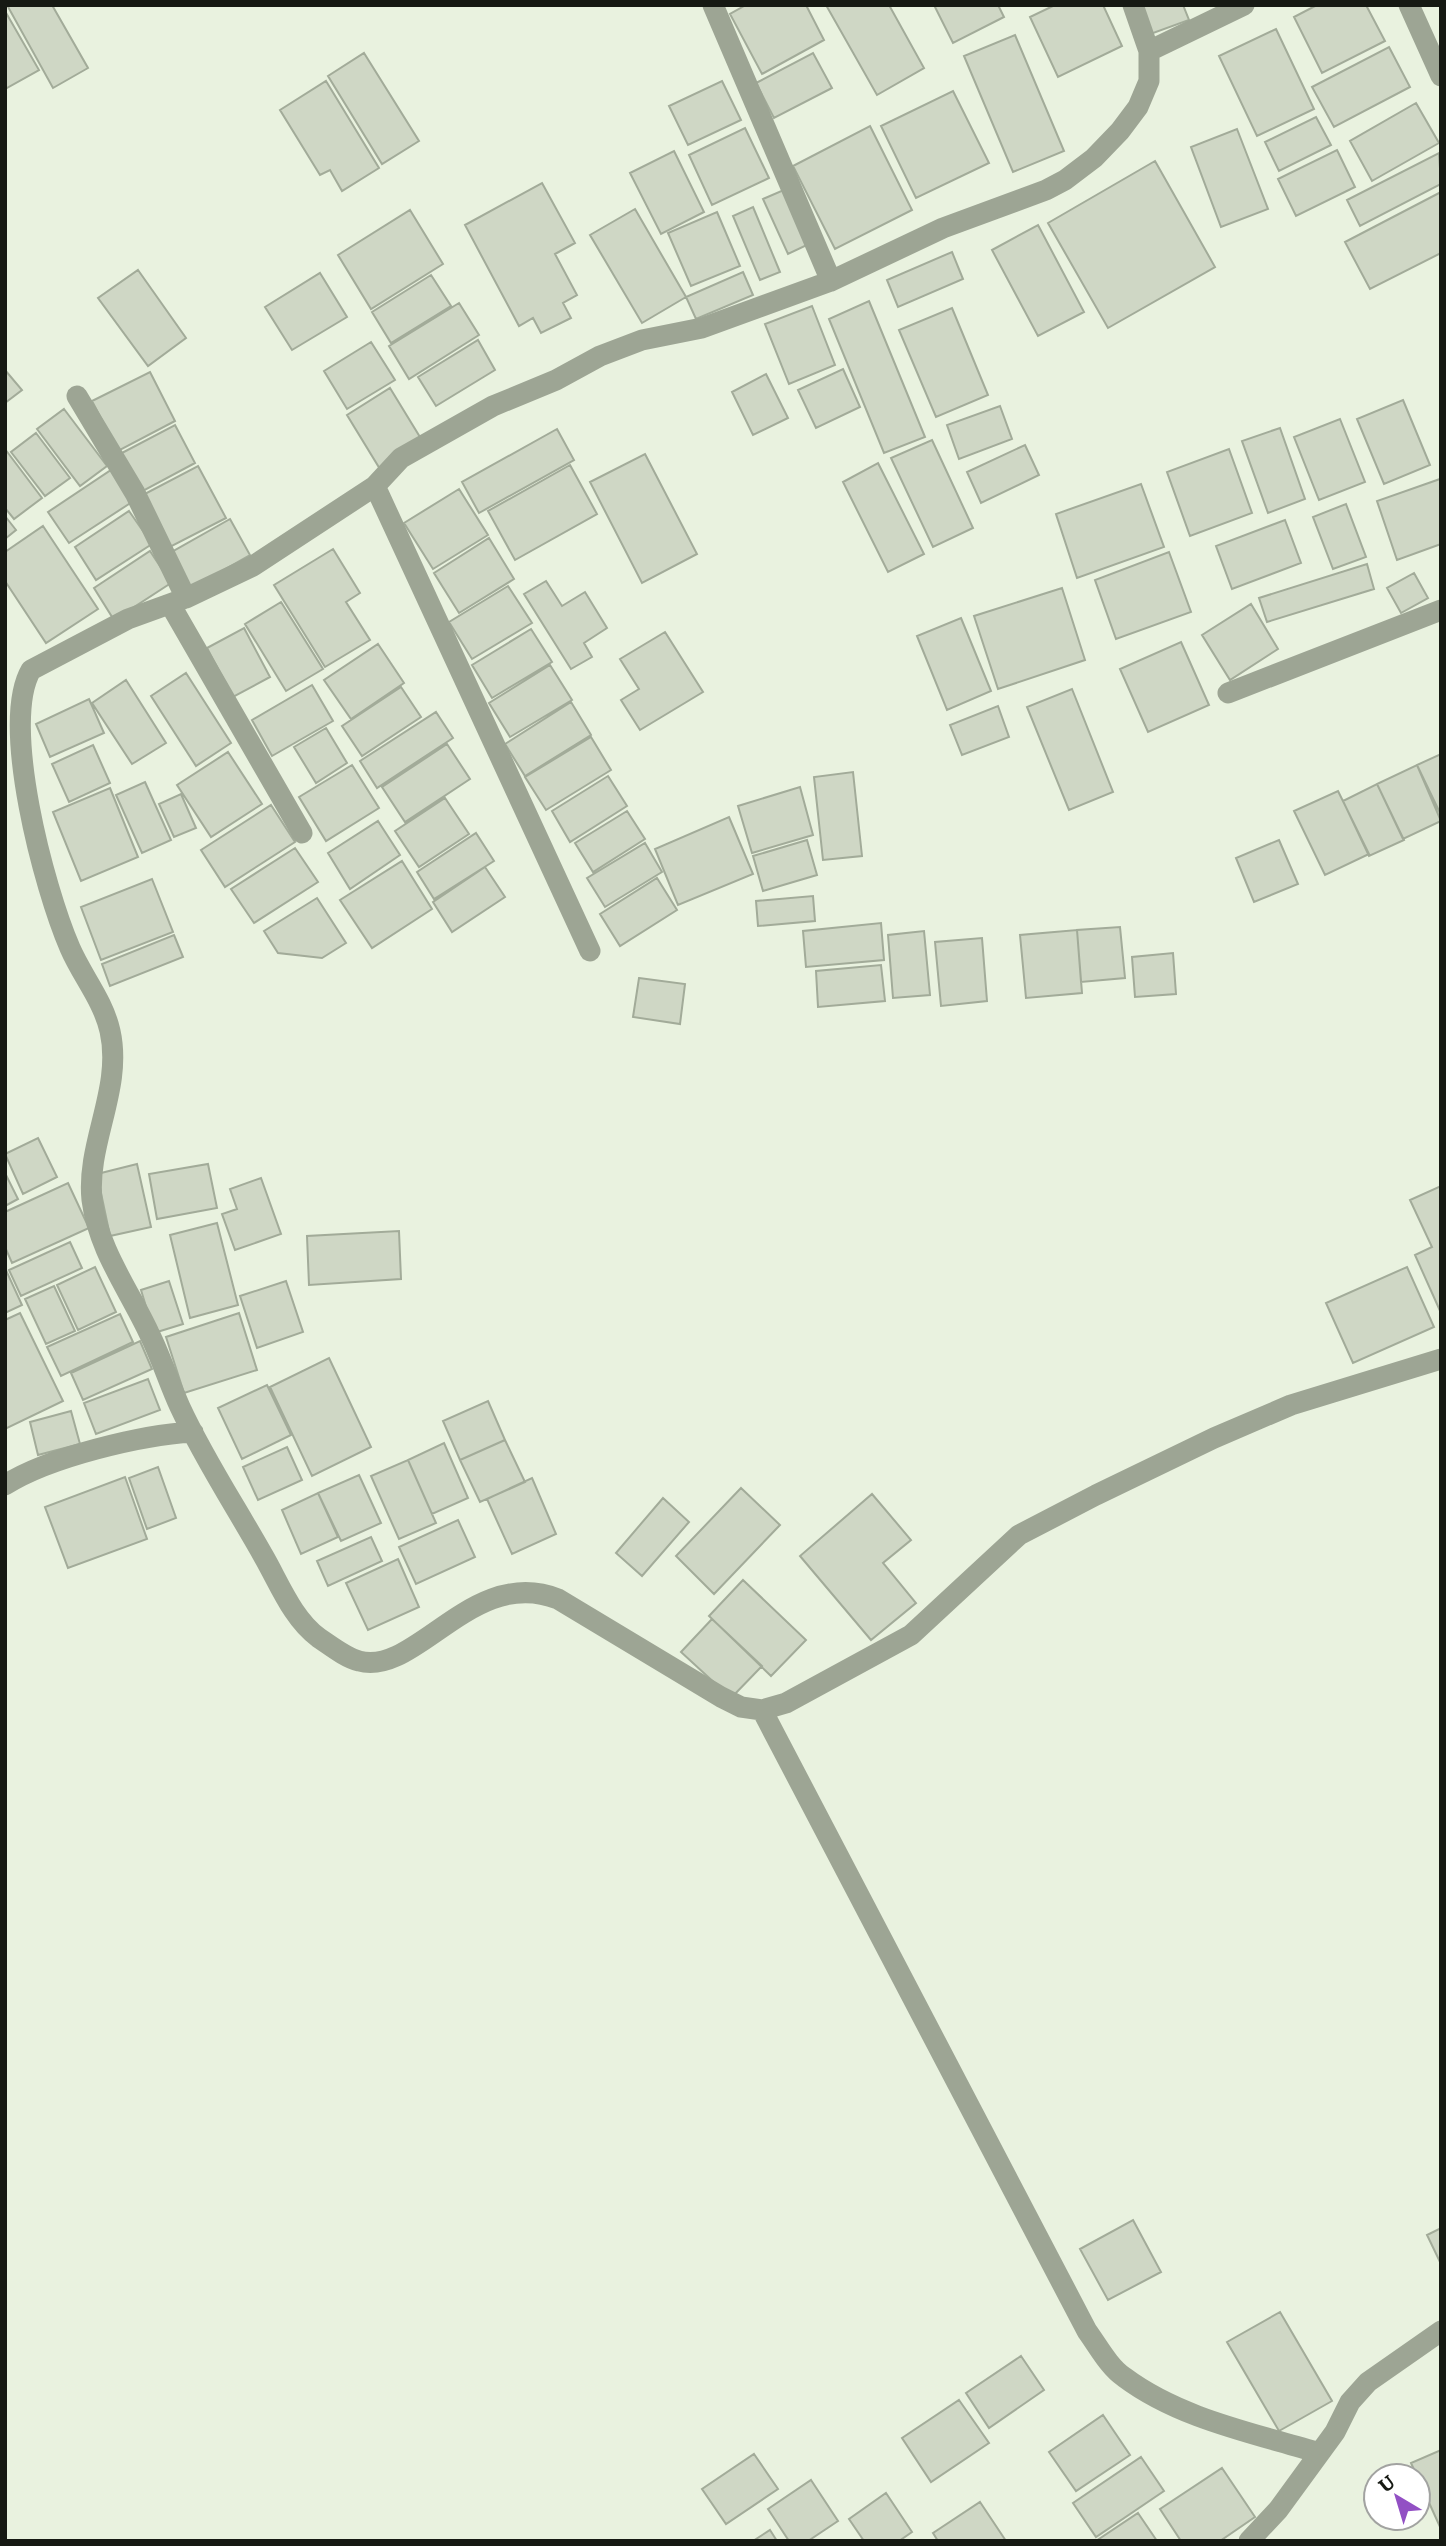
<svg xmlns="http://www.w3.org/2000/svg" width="1446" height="2546" font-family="Literata,serif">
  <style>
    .building { fill: #cfd7c5; stroke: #a2ab99; stroke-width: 2 }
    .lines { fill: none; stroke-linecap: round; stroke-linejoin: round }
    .minor { stroke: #9da594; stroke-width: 21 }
  </style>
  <rect width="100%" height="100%" fill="#e9f2df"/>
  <!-- building -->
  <path class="building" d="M7 5H52L88 68 53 88Z
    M746 5H806L824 40 762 74 730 14Z
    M826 5H889L924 68 877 95Z
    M934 5H998L1004 17 953 43Z
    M1055 5H1103L1122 46 1058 77 1030 17Z
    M1135 5H1183L1189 20 1145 36Z
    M1317 5H1366L1385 41 1322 73 1294 17Z
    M5 11 39 70 5 89Z
    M1276 29 1314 109 1257 136 1219 56Z
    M1015 35 1064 151 1013 172 964 56Z
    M1389 47 1410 87 1334 127 1312 87Z
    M364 53 419 141 382 164 328 76Z
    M813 53 832 88 774 118 756 83Z
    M326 81 379 168 342 191 330 170 320 175 280 110Z
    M722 81 741 120 688 145 669 106Z
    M953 91 989 163 916 198 881 126Z
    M1416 103 1439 143 1372 181 1350 141Z
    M1316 117 1331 145 1279 171 1265 142Z
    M870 126 912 210 835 249 793 166Z
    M745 128 769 178 712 205 689 155Z
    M1237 129 1268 209 1221 227 1191 147Z
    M1337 150 1355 187 1296 216 1278 179Z
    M674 151 704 212 661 234 630 173Z
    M1439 153 1441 184 1360 226 1347 200Z
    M1155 161 1215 267 1108 328 1048 223Z
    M542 183 575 243 555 254 577 295 563 303 571 318 541 333 533 318 519 326 465 225Z
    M786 189 809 244 788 254 763 199Z
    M1441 192V253L1370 289 1345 242Z
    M753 207 780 272 760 280 733 216Z
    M635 209 686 297 642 323 590 235Z
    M410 210 443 264 371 309 338 255Z
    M717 212 740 266 691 286 668 233Z
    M1038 225 1084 312 1038 336 992 250Z
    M952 252 963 279 898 307 887 280Z
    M138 270 186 338 148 366 98 298Z
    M743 272 753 295 696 319 686 297Z
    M320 273 347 317 292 350 265 307Z
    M431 275 451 306 391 343 372 312Z
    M869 301 925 437 884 453 829 319Z
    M459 303 479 335 409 379 389 346Z
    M812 306 835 365 789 384 765 324Z
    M952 308 988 395 936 417 899 330Z
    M478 340 495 370 436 406 418 377Z
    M371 342 395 380 347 409 324 371Z
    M843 369 860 407 816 428 798 390Z
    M5 370 22 390 5 403Z
    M150 372 175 421 118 451 92 401Z
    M766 374 788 418 753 435 732 392Z
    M390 388 423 442 380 469 347 415Z
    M1403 400 1430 465 1384 484 1357 419Z
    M1000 406 1012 439 959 459 947 425Z
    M64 409 107 466 80 486 37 429Z
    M1340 419 1365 482 1319 500 1294 437Z
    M175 425 195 463 141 492 120 454Z
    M1280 428 1305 499 1268 513 1242 441Z
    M557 429 574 460 479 513 462 482Z
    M36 433 70 478 45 496 11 452Z
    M932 440 973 528 933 547 891 458Z
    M1025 445 1039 475 981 503 967 472Z
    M5 449 42 498 14 519 5 508Z
    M1229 449 1252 513 1190 536 1167 472Z
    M645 454 697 554 642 583 590 482Z
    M878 463 924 554 888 572 843 482Z
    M570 465 597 514 515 560 488 511Z
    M198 466 226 518 166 549 139 497Z
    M111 470 132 502 69 543 48 512Z
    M1440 479 1441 544 1397 560 1377 501Z
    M1141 484 1164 547 1077 578 1056 514Z
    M459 489 488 535 433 569 404 523Z
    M1346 504 1366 557 1333 569 1313 517Z
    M129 511 152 544 96 580 75 547Z
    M5 516 16 530 5 539Z
    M230 519 250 555 190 589 170 553Z
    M1285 520 1301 563 1232 589 1216 546Z
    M43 526 98 609 46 643 5 581V552Z
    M489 538 514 579 459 613 434 573Z
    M333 549 360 593 346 602 370 640 325 667 274 585Z
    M150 551 171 583 114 620 94 588Z
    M1169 552 1191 612 1116 639 1095 580Z
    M1367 564 1374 589 1267 622 1259 598Z
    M1414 573 1428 598 1401 613 1387 588Z
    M546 581 562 606 585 592 607 628 584 643 592 657 571 669 524 594Z
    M508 586 532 623 472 659 449 622Z
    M1062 588 1085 660 998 689 974 616Z
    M281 602 323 669 286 691 245 624Z
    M1251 604 1278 649 1230 680 1202 635Z
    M961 618 991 691 947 710 917 636Z
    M244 628 270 677 233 697 207 648Z
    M531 629 552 662 492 698 472 665Z
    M665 632 703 692 640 730 621 700 639 689 620 659Z
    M1181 642 1209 705 1148 732 1120 669Z
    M378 644 404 683 351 719 324 680Z
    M550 665 572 700 510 737 489 703Z
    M186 673 231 743 196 766 151 696Z
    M126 680 166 743 132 764 92 703Z
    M312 685 333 721 272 756 252 720Z
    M401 687 421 717 362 756 342 726Z
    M1072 689 1113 792 1069 810 1027 707Z
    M89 699 104 733 50 757 36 724Z
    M571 702 591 735 525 776 505 744Z
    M998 706 1009 737 962 755 950 725Z
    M436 712 453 738 377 788 360 761Z
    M326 728 347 763 316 783 294 747Z
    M591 737 611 770 546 810 525 777Z
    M447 744 470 779 405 822 382 787Z
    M93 745 110 783 69 802 52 764Z
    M228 752 262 804 211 837 177 785Z
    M1441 754V815L1417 765Z
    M352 765 379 808 326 841 299 797Z
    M1417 765 1441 821 1403 839 1377 784Z
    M853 772 862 856 823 860 814 777Z
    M608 776 627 806 570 842 552 811Z
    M145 782 171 840 142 853 116 795Z
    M1377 784 1404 840 1369 856 1343 801Z
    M800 787 813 835 752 853 738 806Z
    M110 788 138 857 81 881 53 812Z
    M1338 791 1369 854 1325 875 1294 811Z
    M181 794 196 828 174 837 159 804Z
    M445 798 469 834 419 867 395 831Z
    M271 805 295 842 225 887 201 850Z
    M627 811 645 839 593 872 575 843Z
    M729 817 753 874 678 905 655 849Z
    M378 821 400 855 350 889 328 853Z
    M476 833 494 861 434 899 417 872Z
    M807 840 817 875 763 891 753 856Z
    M1279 840 1298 884 1254 902 1236 858Z
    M645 843 662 872 605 907 587 878Z
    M295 848 318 882 254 923 231 889Z
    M402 861 432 909 372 948 340 900Z
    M485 867 505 897 452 932 433 902Z
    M657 878 677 910 620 946 600 914Z
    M152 879 173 932 101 960 81 907Z
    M813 896 815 921 758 926 756 901Z
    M317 898 346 943 322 958 278 953 264 931Z
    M881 923 884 960 806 967 803 931Z
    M1120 927 1125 978 1081 982 1077 930Z
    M1077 930 1082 993 1026 998 1020 935Z
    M924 931 930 995 893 998 888 935Z
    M174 935 183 957 110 986 102 964Z
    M982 938 987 1001 941 1006 935 942Z
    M1173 953 1176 994 1135 997 1132 957Z
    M881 965 885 1001 818 1007 816 971Z
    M639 978 685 984 680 1024 633 1017Z
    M38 1138 57 1177 23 1194 5 1154Z
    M137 1164 151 1227 110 1236 97 1174Z
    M208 1164 217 1208 157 1219 149 1174Z
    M5 1173 18 1199 5 1206Z
    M261 1178 281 1234 235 1250 222 1214 237 1209 230 1189Z
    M68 1183 89 1228 12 1263 5 1247V1212Z
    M1441 1186V1313L1415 1255 1432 1247 1410 1200Z
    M217 1223 238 1305 190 1318 170 1235Z
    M399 1231 401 1279 309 1285 307 1236Z
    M70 1242 82 1268 21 1296 9 1270Z
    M95 1267 116 1312 78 1330 57 1285Z
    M1407 1267 1434 1327 1353 1363 1326 1303Z
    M5 1268 22 1305 5 1313Z
    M169 1281 183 1324 154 1333 141 1290Z
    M286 1281 303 1332 257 1348 240 1296Z
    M54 1286 75 1331 46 1344 25 1299Z
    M20 1313 63 1401 5 1429V1320Z
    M239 1313 257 1370 184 1393 166 1337Z
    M120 1314 133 1342 61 1376 47 1347Z
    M140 1341 152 1369 83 1400 71 1373Z
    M329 1358 371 1447 312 1476 270 1387Z
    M148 1379 160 1410 96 1434 84 1403Z
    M267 1385 291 1435 242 1459 218 1408Z
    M488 1401 505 1440 460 1460 443 1421Z
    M71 1411 80 1444 38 1455 30 1422Z
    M505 1440 525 1482 480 1502 460 1460Z
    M444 1443 468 1498 432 1514 408 1460Z
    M287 1447 302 1480 258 1500 243 1467Z
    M408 1460 436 1523 399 1539 371 1476Z
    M158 1467 176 1518 147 1529 129 1478Z
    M359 1475 381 1523 341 1541 318 1493Z
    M125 1477 147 1539 68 1568 45 1507Z
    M532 1478 556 1534 512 1554 487 1499Z
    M741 1488 780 1525 714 1594 676 1556Z
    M318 1493 338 1537 301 1554 282 1510Z
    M872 1494 911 1540 883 1563 916 1603 871 1640 800 1556Z
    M663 1498 689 1522 642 1576 616 1553Z
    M458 1520 475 1557 416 1584 399 1547Z
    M371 1537 382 1561 328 1586 317 1561Z
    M398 1559 419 1607 368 1630 346 1583Z
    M743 1580 806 1640 771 1676 709 1616Z
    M712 1619 762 1666 731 1698 681 1652Z
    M1133 2220 1161 2272 1108 2300 1080 2249Z
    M1441 2228V2264L1427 2235Z
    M1280 2312 1332 2401 1279 2431 1227 2342Z
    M1021 2356 1044 2390 989 2428 966 2393Z
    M959 2400 989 2443 931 2482 902 2438Z
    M1103 2415 1130 2455 1076 2491 1049 2452Z
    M1441 2450V2529L1411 2463Z
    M754 2454 778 2489 726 2524 702 2489Z
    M1141 2457 1164 2491 1096 2537 1073 2503Z
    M1222 2468 1255 2517 1220 2541H1181L1160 2509Z
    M811 2480 838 2521 808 2541H789L768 2509Z
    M886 2493 912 2532 899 2541H864L849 2519Z
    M980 2502 1006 2541H938L933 2533Z
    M1138 2513 1157 2541H1096Z
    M770 2530 777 2541H753Z"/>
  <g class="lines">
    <!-- minor -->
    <path class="minor" d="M713 5 831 281
      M1133 5 1149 51
      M1244 5 1149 51V81L1138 107 1120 131 1094 158 1065 180 1046 190 943 228 831 281 702 328 642 340 600 356 556 380 493 406 401 458 375 486 253 566 186 598 128 619 31 670C0 723 44 888 70 948 82 976 103 1000 110 1031 123 1089 86 1143 92 1200 98 1249 129 1290 149 1333 161 1357 169 1383 180 1407 204 1459 236 1507 264 1557 280 1585 293 1619 319 1638 331 1646 346 1658 359 1661 416 1677 473 1565 558 1599L721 1697 741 1707 762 1710 786 1703 911 1635 1019 1535 1096 1495 1214 1438 1291 1405 1441 1359
      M1409 5 1441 76
      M77 396 135 493 186 598
      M375 486 590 951
      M170 604 302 833
      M1228 693 1441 610
      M5 1485C49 1457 141 1435 193 1432
      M762 1710 1087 2331C1098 2346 1109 2367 1124 2377 1180 2419 1254 2433 1319 2453
      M1249 2541 1278 2510 1335 2432 1350 2402 1368 2382 1441 2331"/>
  </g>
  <!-- border -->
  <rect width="1446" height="2546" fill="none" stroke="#161913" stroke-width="14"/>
  <!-- north arrow -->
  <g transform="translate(1397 2497) rotate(322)"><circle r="33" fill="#ffffff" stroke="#a2a3a1" stroke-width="2"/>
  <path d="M0-5L12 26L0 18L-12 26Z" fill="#9250c4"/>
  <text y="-10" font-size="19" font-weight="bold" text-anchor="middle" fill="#161913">U</text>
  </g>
</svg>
